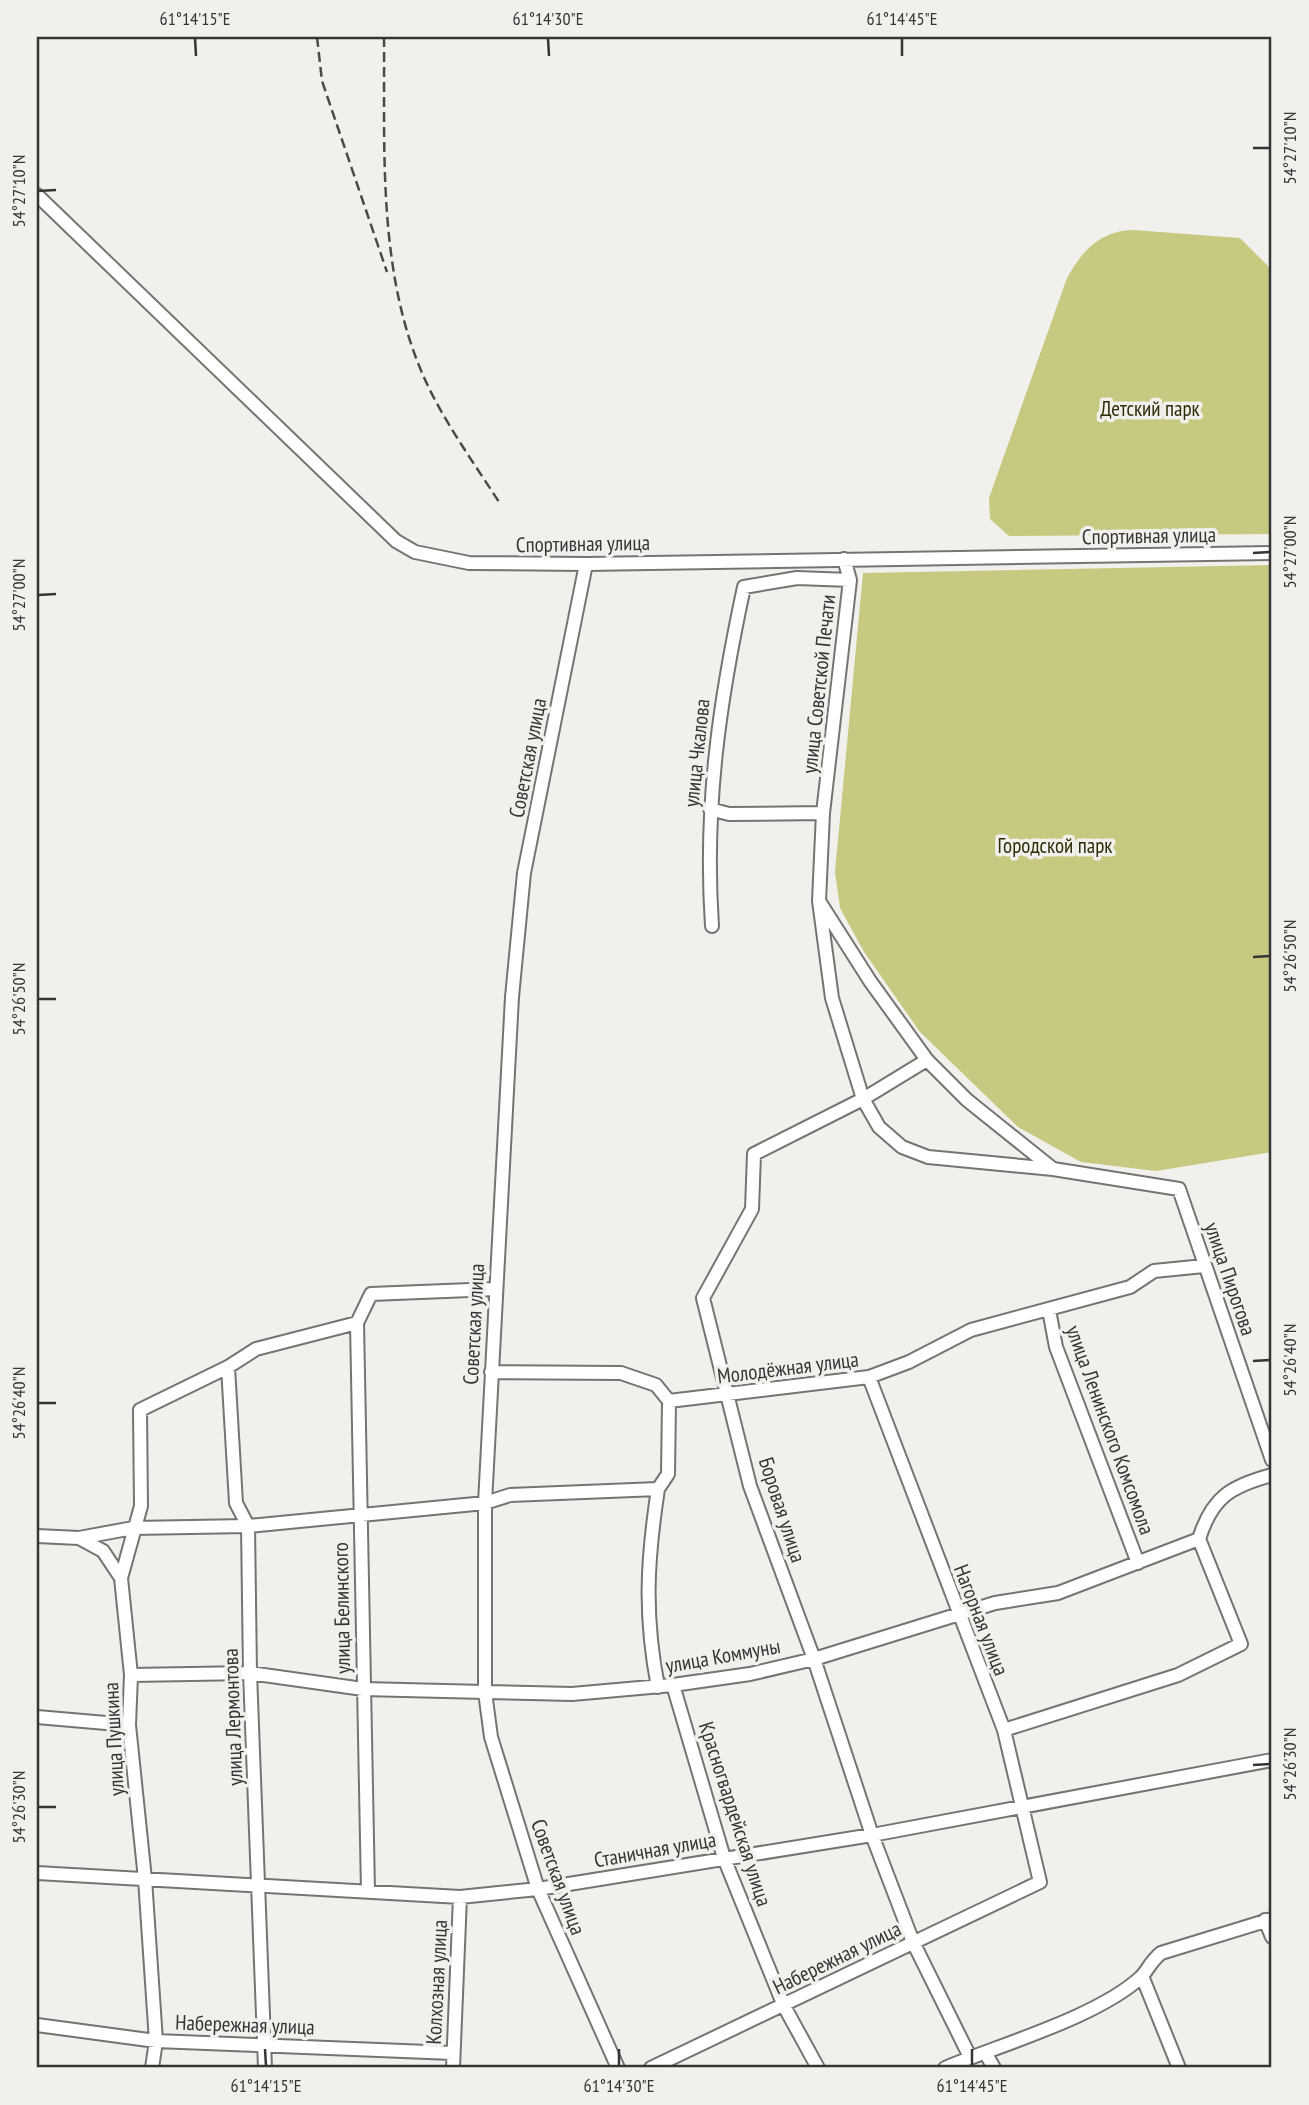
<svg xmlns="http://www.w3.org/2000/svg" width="1309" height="2105" font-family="'PT Sans Narrow',sans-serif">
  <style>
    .green { fill: #c6c97f }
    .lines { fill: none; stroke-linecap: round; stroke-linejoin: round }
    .minor-casing { stroke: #767471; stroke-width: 16 }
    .minor { stroke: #fff; stroke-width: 12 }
    .rail { stroke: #4c4a49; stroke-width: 2.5; stroke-dasharray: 10 5; stroke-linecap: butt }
    .ticks { fill: none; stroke: #363534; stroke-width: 2.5 }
    .labels { text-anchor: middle; stroke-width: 7; stroke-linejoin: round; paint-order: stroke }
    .park-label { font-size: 21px; fill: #2c2d05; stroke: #f2f0ed }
    .street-label { font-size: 21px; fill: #363534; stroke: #f2f0ed }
    .neatline { fill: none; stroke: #363534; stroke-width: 2.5 }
    .ticks-label { font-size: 18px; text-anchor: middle; fill: #363534 }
  </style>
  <rect width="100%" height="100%" fill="#f2f0ed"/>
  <!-- green -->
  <path class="green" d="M1133 230 1240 238 1272 270V534L1009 536 990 519 989 498 1067 278C1082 251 1100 231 1133 230Z
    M1272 565V1152L1156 1171 1081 1162 1018 1127 920 1032 864 952 840 908 835 872 863 573Z"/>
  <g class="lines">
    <!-- minor casing -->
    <g class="minor-casing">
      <path id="minor" d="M37 195 396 541 415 552 469 563 586 564 1272 553
        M844 559 850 580 823 813 819 901 832 998 863 1099 879 1127 902 1147 928 1157 1053 1169
        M586 564 524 873 512 997 485 1503V1692L491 1737 538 1889 618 2068
        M710 809 729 814 823 813
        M819 901 870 981 927 1060 967 1100 1053 1169 1179 1189 1272 1460
        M712 926C704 807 719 703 744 587L797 578 850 580
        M927 1060 863 1099 754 1154 752 1209 703 1298 750 1486 814 1659 872 1835 913 1942 970 2057
        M1049 1310 1056 1347 1138 1563
        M357 1323 368 1891
        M228 1367 236 1503 248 1526 250 1673 265 2068
        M491 1372 621 1373 656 1385 669 1401
        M669 1401 869 1377 909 1362 971 1330 1130 1287 1154 1271 1204 1266
        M37 1536 79 1538 133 1528 248 1526 485 1503 510 1495 658 1489
        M79 1538 103 1551 121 1578
        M131 1675 250 1673 363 1689 485 1692 572 1694 673 1685 750 1674 814 1659 995 1603 1058 1593 1199 1539C1212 1497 1231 1486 1272 1475
        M673 1685 724 1858 784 2006 818 2068
        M658 1687C644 1615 647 1561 658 1489L668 1474 669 1401
        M37 1717 129 1725
        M1004 1730 1178 1675 1241 1644 1199 1539
        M37 1873 460 1897 538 1889 872 1835 1272 1760
        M1265 1920 1272 1937
        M1142 1976 1179 2068
        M37 2025 156 2041 453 2053
        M986 2054 994 2068
        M152 2068 156 2041 145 1879 129 1725 131 1675 121 1578 141 1506 140 1410 228 1367 256 1349 357 1323 371 1294 495 1289
        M453 2068 460 1897
        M651 2068 1040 1882 1004 1730 869 1377
        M945 2068C999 2045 1098 2017 1141 1977 1148 1970 1150 1962 1161 1953L1272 1919"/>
    </g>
    <!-- minor -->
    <use href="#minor" class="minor"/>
    <!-- rail -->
    <path class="rail" d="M317 37 322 81 387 272
      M384 37C385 157 376 288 434 398 453 434 477 468 499 502"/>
  </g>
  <!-- ticks -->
  <path class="ticks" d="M195 38 196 56M548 38 549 56M902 38V56M1253 148H1270M38 191 56 190M1253 553 1270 552M38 595 56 594M1253 957 1270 956M38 999H56M1253 1361 1270 1360M38 1403H56M1253 1765 1270 1764M38 1807H56M265 2049 266 2066M619 2049V2066M972 2049V2066"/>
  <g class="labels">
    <!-- park labels -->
    <g class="park-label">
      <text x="1150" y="416">Детский парк</text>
      <text x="1055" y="853">Городской парк</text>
    </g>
    <!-- street labels -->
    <g class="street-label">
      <text transform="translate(1149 536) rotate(-1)" y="7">Спортивная улица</text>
      <text transform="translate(583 544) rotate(-1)" y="7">Спортивная улица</text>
      <text transform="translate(819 684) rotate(-84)" y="7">улица Советской Печати</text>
      <text transform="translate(697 753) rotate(-84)" y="7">улица Чкалова</text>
      <text transform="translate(528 758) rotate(-79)" y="7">Советская улица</text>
      <text transform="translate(1230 1279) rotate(71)" y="7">улица Пирогова</text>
      <text transform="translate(474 1324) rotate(-87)" y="7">Советская улица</text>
      <text transform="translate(788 1368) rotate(-7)" y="7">Молодёжная улица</text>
      <text transform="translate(1110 1430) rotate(70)" y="7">улица Ленинского Комсомола</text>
      <text transform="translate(782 1510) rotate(72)" y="7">Боровая улица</text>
      <text transform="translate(342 1608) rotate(-91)" y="7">улица Белинского</text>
      <text transform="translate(981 1620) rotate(69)" y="7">Нагорная улица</text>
      <text transform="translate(723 1656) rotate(-10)" y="7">улица Коммуны</text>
      <text transform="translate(233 1717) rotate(-92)" y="7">улица Лермонтова</text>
      <text transform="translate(114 1739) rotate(-93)" y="7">улица Пушкина</text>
      <text transform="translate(735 1814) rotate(72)" y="7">Красногвардейская улица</text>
      <text transform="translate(655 1850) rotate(-10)" y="7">Станичная улица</text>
      <text transform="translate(558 1877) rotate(70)" y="7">Советская улица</text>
      <text transform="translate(837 1958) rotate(-26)" y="7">Набережная улица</text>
      <text transform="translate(437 1982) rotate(-87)" y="7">Колхозная улица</text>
      <text transform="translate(245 2025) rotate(2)" y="7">Набережная улица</text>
    </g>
  </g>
  <!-- border -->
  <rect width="1309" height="2105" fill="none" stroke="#f2f0ed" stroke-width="77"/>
  <rect x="38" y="38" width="1232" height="2028" class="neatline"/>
  <g class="ticks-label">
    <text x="195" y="25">61°14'15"E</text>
    <text x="548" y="25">61°14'30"E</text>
    <text x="902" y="25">61°14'45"E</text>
    <text transform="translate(1290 148) rotate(-90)" y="6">54°27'10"N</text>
    <text transform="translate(19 191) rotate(-90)" y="6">54°27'10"N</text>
    <text transform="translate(1290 552) rotate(-90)" y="6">54°27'00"N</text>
    <text transform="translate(19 595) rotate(-90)" y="6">54°27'00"N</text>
    <text transform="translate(1290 956) rotate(-90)" y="6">54°26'50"N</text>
    <text transform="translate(19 999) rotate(-90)" y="6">54°26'50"N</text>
    <text transform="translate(1290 1360) rotate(-90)" y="6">54°26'40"N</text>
    <text transform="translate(19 1403) rotate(-90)" y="6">54°26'40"N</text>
    <text transform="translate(1290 1764) rotate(-90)" y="6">54°26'30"N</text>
    <text transform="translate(19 1807) rotate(-90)" y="6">54°26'30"N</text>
    <text x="266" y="2092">61°14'15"E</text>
    <text x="619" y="2092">61°14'30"E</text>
    <text x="972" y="2092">61°14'45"E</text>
  </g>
</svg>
